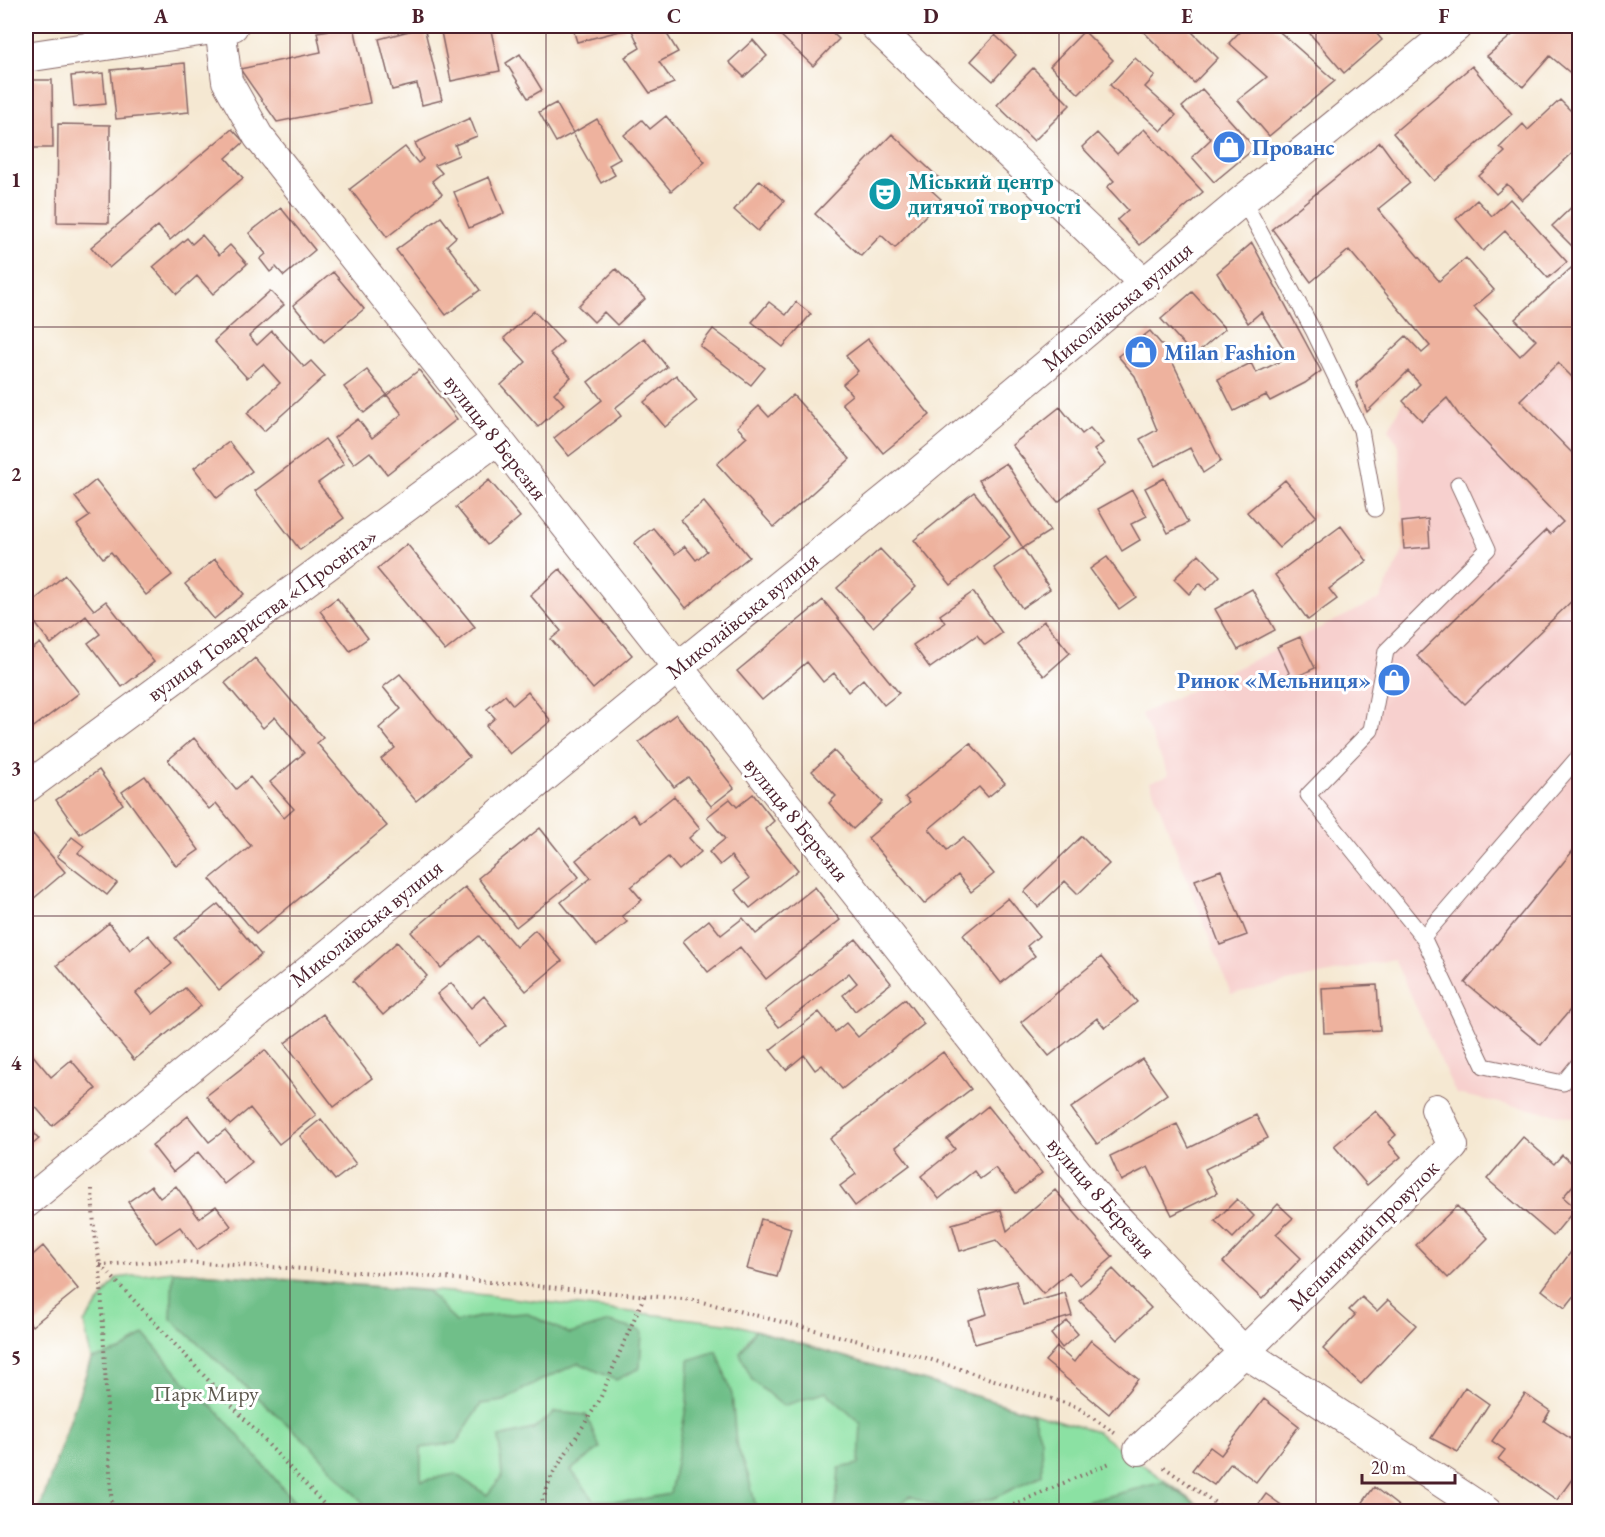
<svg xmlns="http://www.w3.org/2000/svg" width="1605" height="1537" font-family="'EB Garamond',serif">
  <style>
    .built { fill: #f7d0ce }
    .green { fill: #8be1a3; stroke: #6a8067; stroke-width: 1.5 }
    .forest { fill: #70bf89; stroke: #5d6f5a; stroke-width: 1.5 }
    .building { fill: #eeb29e }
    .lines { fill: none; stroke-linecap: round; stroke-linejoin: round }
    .lane-casing { stroke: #866565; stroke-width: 17 }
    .street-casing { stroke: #866565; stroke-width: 32 }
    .path { stroke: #866565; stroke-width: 4; stroke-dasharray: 1.5 4.5; stroke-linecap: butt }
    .lane { stroke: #fff; stroke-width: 15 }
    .street { stroke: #fff; stroke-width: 30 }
    .grid { fill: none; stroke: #4a1f2b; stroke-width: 1.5; stroke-opacity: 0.55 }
    .labels { text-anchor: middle; stroke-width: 6; stroke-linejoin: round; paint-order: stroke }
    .shop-label { font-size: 22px; font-weight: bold; fill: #366cbe; stroke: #fff; text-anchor: start }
    .culture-label { font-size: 22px; font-weight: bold; fill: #0d838f; stroke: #fff; text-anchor: start }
    .street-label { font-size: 22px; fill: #4a1f2b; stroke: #fff }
    .park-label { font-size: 22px; fill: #5e594f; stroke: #fff }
    .neatline { fill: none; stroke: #4a1f2b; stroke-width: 2 }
    .grid-label { font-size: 20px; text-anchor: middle; font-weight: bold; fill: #4a1f2b }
  </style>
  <rect width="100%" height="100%" fill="#fff"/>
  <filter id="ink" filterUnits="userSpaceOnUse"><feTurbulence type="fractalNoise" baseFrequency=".0167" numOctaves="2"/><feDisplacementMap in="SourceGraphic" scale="12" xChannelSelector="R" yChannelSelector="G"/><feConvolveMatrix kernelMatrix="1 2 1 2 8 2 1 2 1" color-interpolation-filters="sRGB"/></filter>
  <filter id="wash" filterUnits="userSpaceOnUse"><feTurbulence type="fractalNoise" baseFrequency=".008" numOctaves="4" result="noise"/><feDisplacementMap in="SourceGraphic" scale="24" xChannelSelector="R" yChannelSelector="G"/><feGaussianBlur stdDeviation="1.35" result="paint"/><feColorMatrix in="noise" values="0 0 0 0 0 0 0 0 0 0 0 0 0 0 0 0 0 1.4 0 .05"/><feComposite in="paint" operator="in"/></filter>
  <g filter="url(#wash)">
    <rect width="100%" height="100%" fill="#f5e8d2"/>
    <!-- built -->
    <path class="built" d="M1579 260V1119L1456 1094 1394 959 1231 994 1150 782 1169 775 1141 714 1380 599 1404 549 1399 447 1389 429 1403 401 1422 421 1447 398 1459 414 1535 340 1515 319Z"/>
    <!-- green -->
    <path class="green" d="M173 1271 476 1294 734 1324 1097 1432 1207 1511 39 1512 91 1359 84 1323 117 1278Z"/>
    <!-- forest -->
    <path class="forest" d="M173 1271 428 1291 456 1322 484 1316 526 1313 570 1334 609 1322 642 1331 640 1368 616 1380 579 1363 529 1386 504 1401 481 1404 456 1443 421 1448V1481L455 1474 487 1495 502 1476 499 1437 533 1429 555 1412 586 1415 600 1448 571 1470 594 1500 632 1501 670 1494 687 1403 689 1360 717 1351 732 1395 736 1443 748 1475 757 1511H370L308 1443 171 1319Z
      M755 1330 1032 1413 1041 1439 1042 1475 994 1498 946 1511 910 1496 893 1511H831L836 1505 839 1468 859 1464 861 1424 826 1392 783 1406 752 1380 740 1353Z
      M144 1334 185 1382 221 1415 302 1511H39L91 1359 121 1351Z
      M1163 1482 1207 1511H1050Z"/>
    <g id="blocks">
      <!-- building -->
      <path class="building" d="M354 26 370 103 277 122 240 69 321 52 317 32Z
        M446 26H490L500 71 451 81 440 27Z
        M572 26H623L624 30 577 42Z
        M630 26H662L678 52 659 62 674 83 650 93 625 57 640 48Z
        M783 26H825L839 39 813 66 777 32Z
        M926 26H942L935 33Z
        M1145 26H1186L1218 58 1194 83 1141 29Z
        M1245 26H1273L1335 81 1269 136 1238 100 1267 77 1229 43Z
        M1307 26H1370L1382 40 1344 73 1305 28Z
        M1523 26H1580V81L1550 56 1523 87 1487 56Z
        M424 27 442 100 422 105 417 84 392 90 379 39Z
        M1084 31 1113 60 1079 94 1050 66Z
        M995 35 1016 55 993 81 971 61Z
        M753 40 767 56 744 77 729 62Z
        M520 54 542 90 528 98 506 63Z
        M1135 58 1155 76 1145 87 1176 115 1161 131 1110 85Z
        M185 63 189 112 116 119 111 70Z
        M1472 66 1512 114 1434 181 1393 133Z
        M1033 68 1070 105 1034 141 997 105Z
        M103 73 106 104 74 107 71 76Z
        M27 80H52L53 148H28Z
        M1202 89 1255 148 1214 182 1192 157 1211 139 1182 107Z
        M1560 100 1580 120V146L1522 200 1507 184 1496 194 1479 176 1505 152 1500 147 1523 124 1528 130Z
        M556 103 573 133 556 142 539 112Z
        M666 116 705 162 671 191 624 135 642 120 650 129Z
        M470 118 477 136 455 145 459 155 435 165 442 173 432 181 442 194 387 237 350 189 405 147 418 163 423 159 415 143Z
        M597 119 620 159 609 165 615 175 601 183 573 133Z
        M58 124 110 125 109 223 57 222Z
        M232 129 244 142 226 158 243 178 170 240 158 226 109 268 91 247Z
        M1144 129 1203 192 1140 245 1117 220 1128 210 1107 187 1114 181 1082 147 1097 133 1117 154Z
        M892 134 940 179 930 189 941 199 895 248 881 235 861 256 815 214Z
        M1380 142 1410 183 1378 209 1439 281 1466 258 1494 290 1474 307 1520 356 1536 340 1515 319 1580 260V385L1558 363 1520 400 1580 461V593L1465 704 1417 656 1546 530 1550 534 1563 522 1459 415 1447 398 1422 421 1403 401 1420 384 1408 371 1367 412 1356 383 1406 336 1422 353 1430 346 1349 250 1311 282 1272 229Z
        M489 177 504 213 469 228 454 192Z
        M760 180 784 201 758 231 734 210Z
        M1510 199 1567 262 1548 278 1505 231 1483 251 1456 219 1477 200 1492 216Z
        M1580 199V251L1578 252 1552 226Z
        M281 208 315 250 284 276 276 267 270 272 260 259 266 254 249 233Z
        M441 217 456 237 447 245 480 290 446 315 396 250Z
        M202 235 219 255 230 245 247 264 213 294 197 276 177 294 153 267 187 238 192 244Z
        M1252 243 1321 371 1305 383 1270 401 1266 395 1234 411 1218 379 1251 363 1256 373 1289 357 1261 312 1248 323 1217 273Z
        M616 269 645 299 617 325 604 312 594 322 578 306Z
        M333 272 364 309 324 342 293 305Z
        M270 291 284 305 249 336 257 345 272 331 304 367 311 361 325 376 264 431 247 413 280 383 263 364 247 378 214 341Z
        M1192 292 1225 329 1194 356 1161 319Z
        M769 302 786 315 796 302 811 314 783 347 752 322Z
        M534 311 563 342 550 353 571 377 554 393 564 404 538 427 501 385 526 362 504 338Z
        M713 329 765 368 751 385 700 346Z
        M1150 331 1167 351 1221 461 1203 473 1190 448 1155 466 1140 439 1157 430 1135 376 1118 356Z
        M644 338 667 367 615 408 621 416 569 456 554 438 602 400 588 382Z
        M868 339 930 415 883 453 842 403 852 395 843 384 858 371 846 356Z
        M367 370 387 395 419 370 457 419 387 474 370 452 354 464 334 438 358 419 372 438 402 414 387 395 364 413 344 387Z
        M676 375 697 401 665 427 644 402Z
        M793 395 850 459 774 527 717 464 747 437 737 427 759 406 769 417Z
        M1060 407 1082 434 1090 428 1103 443 1094 450 1105 464 1058 502 1012 445Z
        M325 439 344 464 318 483 344 518 300 550 255 491Z
        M229 442 252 471 217 498 194 468Z
        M1006 463 1050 531 1023 548 979 480Z
        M1164 478 1188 523 1168 533 1145 488Z
        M96 480 172 575 146 595 111 552 103 558 77 525 90 516 75 497Z
        M489 480 520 517 487 545 456 507Z
        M1285 480 1316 516 1279 548 1247 512Z
        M1132 490 1147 516 1131 524 1140 540 1122 551 1098 509Z
        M974 492 1010 537 951 585 914 540Z
        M704 502 749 557 686 608 634 543 653 528 675 554 685 546 696 560 707 551 681 520Z
        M1428 519 1430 547 1404 549 1402 522Z
        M1341 526 1367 561 1329 589 1337 599 1308 620 1275 575Z
        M407 544 475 627 445 651 377 569Z
        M1023 548 1050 589 1022 608 994 568Z
        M880 549 916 587 873 627 837 588Z
        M1199 554 1220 576 1206 590 1200 583 1189 594 1174 579Z
        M1107 557 1136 597 1119 609 1090 569Z
        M215 559 244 594 214 619 185 584Z
        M560 569 632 655 593 689 551 639 561 631 530 595Z
        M65 575 94 610 106 601 154 662 122 687 88 643 100 634 86 616 51 644 26 611V607Z
        M1252 589 1275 630 1238 650 1215 609Z
        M973 592 1002 633 985 645 977 635 930 668 913 645 945 623 940 615Z
        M337 598 368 638 350 651 320 611Z
        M823 600 899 693 884 705 863 679 848 692 834 673 823 682 807 662 762 700 737 671Z
        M1044 621 1070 653 1044 676 1017 644Z
        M1300 637 1315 668 1292 679 1277 647Z
        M40 643 79 693 31 729 26 721V654Z
        M255 658 323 738 317 743 387 826 256 934 210 879 251 846 216 803 209 809 168 760 194 738 236 789 250 777 284 818 294 809 270 782 304 753 275 717 263 728 225 683Z
        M400 674 469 757 416 801 381 759 395 748 379 728 401 709 383 687Z
        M528 692 551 721 510 754 486 726 495 718 487 709 505 695 513 705Z
        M676 714 734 788 711 806 688 777 674 787 639 742Z
        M970 743 1005 783 988 797 979 787 929 829 947 850 963 837 994 874 971 892 958 875 924 904 868 838 910 803 905 797Z
        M834 751 882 802 853 829 829 803 836 796 812 771Z
        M99 770 123 804 80 834 56 800Z
        M145 776 199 850 176 866 122 792Z
        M753 794 774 821 765 829 798 870 750 908 735 890 749 879 731 856 720 865 709 852 725 839 707 817 730 799 737 807Z
        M674 796 700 828 689 838 701 852 679 870 668 857 631 887 642 900 622 916 627 922 597 946 561 902 591 878 576 860 633 814 640 823Z
        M540 828 579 877 516 927 478 878Z
        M33 834 65 872 26 905V840Z
        M1082 836 1109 864 1078 894 1065 881 1038 907 1024 892Z
        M72 837 84 846 78 853 117 883 107 895 57 856Z
        M1580 842V998L1541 1045 1465 983Z
        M1221 870 1247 935 1220 945 1195 880Z
        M465 887 516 947 535 930 562 961 526 991 479 936 441 968 411 932Z
        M815 887 840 920 766 979 740 947 708 972 683 941 709 920 721 935 743 918 756 934Z
        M1008 898 1039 936 1027 946 1035 956 1001 983 963 935Z
        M218 904 261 955 219 990 175 938Z
        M109 923 130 950 148 935 172 964 136 993 153 1014 185 988 201 1006 134 1060 57 965Z
        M856 939 891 983 855 1011 843 995 857 983 849 973 779 1027 765 1010Z
        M397 942 427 976 383 1015 353 981Z
        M1101 957 1137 1002 1105 1028 1097 1018 1049 1056 1021 1022Z
        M451 983 471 1008 484 996 507 1025 479 1046 437 994Z
        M1377 985 1380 1030 1324 1033 1322 988Z
        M905 999 924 1024 842 1089 822 1065 815 1070 804 1055 786 1070 770 1050 819 1012 835 1032 846 1023 858 1037Z
        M323 1014 372 1078 334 1107 285 1043Z
        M26 1047 51 1077 71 1060 96 1089 52 1126 26 1096Z
        M265 1050 316 1115 279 1144 250 1108 230 1125 206 1096Z
        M943 1052 971 1089 896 1147 910 1165 855 1206 840 1186 856 1174 830 1139Z
        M1142 1059 1167 1094 1097 1144 1071 1108Z
        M988 1106 1042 1173 1016 1193 995 1168 980 1179 974 1171 939 1199 921 1176 955 1149 947 1139Z
        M1376 1111 1396 1135 1388 1142 1401 1157 1367 1185 1334 1146Z
        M1256 1115 1268 1138 1205 1169 1217 1193 1172 1215 1148 1167 1121 1181 1110 1156 1177 1124 1189 1148Z
        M188 1116 209 1142 225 1130 252 1162 224 1184 198 1152 173 1172 152 1145Z
        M321 1119 356 1164 335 1180 300 1136Z
        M26 1123 39 1139 26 1150Z
        M1523 1137 1554 1164 1562 1155 1580 1170V1177L1563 1197 1576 1208 1553 1236 1487 1179Z
        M151 1186 160 1198 176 1186 199 1218 216 1206 231 1226 197 1250 180 1227 156 1243 128 1202Z
        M1055 1190 1113 1257 1080 1285 1069 1272 1043 1294 996 1240 960 1251 952 1224 1001 1210 1007 1231Z
        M1237 1199 1254 1216 1233 1238 1215 1221Z
        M1278 1204 1293 1218 1276 1234 1301 1258 1262 1299 1223 1262Z
        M1457 1206 1488 1238 1448 1278 1416 1245Z
        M761 1219 791 1228 777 1277 747 1269Z
        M1577 1244 1580 1289 1565 1308 1542 1290Z
        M43 1246 78 1289 32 1326 26 1318V1261Z
        M1113 1269 1151 1308 1117 1340 1080 1301Z
        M1016 1281 1023 1305 1065 1293 1072 1316 975 1344 968 1320 987 1314 980 1291Z
        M1362 1297 1377 1311 1388 1300 1416 1325 1361 1384 1323 1349 1355 1315 1349 1310Z
        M1067 1321 1078 1334 1062 1348 1051 1334Z
        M1091 1340 1138 1379 1109 1414 1045 1361 1057 1347 1074 1362Z
        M1465 1387 1489 1404 1458 1452 1431 1438Z
        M1525 1394 1550 1411 1544 1421 1580 1445V1468L1557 1500 1498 1459 1505 1450 1492 1441Z
        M1264 1399 1299 1426 1256 1482 1231 1463 1214 1485 1192 1470 1210 1447 1221 1455Z
        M1374 1487 1406 1512H1356Z
        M1266 1494 1291 1512H1253Z"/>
    </g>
  </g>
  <g filter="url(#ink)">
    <use href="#blocks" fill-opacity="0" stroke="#866565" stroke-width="1.5"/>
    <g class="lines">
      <!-- lane casing -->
      <g class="lane-casing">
        <path id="lane" d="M1243 200 1314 332 1361 430 1375 509
          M1458 484 1488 549 1386 651 1371 730 1308 795 1423 937 1580 755
          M1423 937 1484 1066 1563 1083 1580 1062"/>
      </g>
      <!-- street casing -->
      <g class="street-casing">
        <path id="street" d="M875 26 1145 284
          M220 28 227 81 258 136 1094 1194 1244 1352 1487 1512
          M26 57 233 26
          M26 788 498 439
          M26 1203 677 668 911 479 1243 200 1457 26
          M1139 1450 1244 1352 1453 1146 1436 1109"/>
      </g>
      <!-- path -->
      <path class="path" d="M92 1189 94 1228 100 1265 112 1512
        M100 1265 164 1261 411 1275 694 1300 923 1357 1077 1407 1116 1434
        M101 1265 331 1512
        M1164 1467 1228 1512
        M538 1512 552 1475 599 1401 644 1296
        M997 1512 1112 1462"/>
      <!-- lane -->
      <use href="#lane" class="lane"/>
      <!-- street -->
      <use href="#street" class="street"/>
    </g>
  </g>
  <!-- grid -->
  <path class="grid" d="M290 26V1512M546 26V1512M802 26V1512M1059 26V1512M1316 26V1512M26 327H1580M26 621H1580M26 916H1580M26 1210H1580"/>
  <!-- icons -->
  <defs>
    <g id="shop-disc" transform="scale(1.725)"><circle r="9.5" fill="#3f7fe0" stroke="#fff"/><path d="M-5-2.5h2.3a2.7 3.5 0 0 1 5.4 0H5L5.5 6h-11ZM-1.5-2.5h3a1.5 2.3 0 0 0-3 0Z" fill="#fff"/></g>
    <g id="theatre-disc" transform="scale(1.725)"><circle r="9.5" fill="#0f9aa8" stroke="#fff"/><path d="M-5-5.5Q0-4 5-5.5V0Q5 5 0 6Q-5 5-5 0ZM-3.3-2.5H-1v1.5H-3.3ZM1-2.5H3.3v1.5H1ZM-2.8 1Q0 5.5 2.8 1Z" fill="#fff"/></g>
  </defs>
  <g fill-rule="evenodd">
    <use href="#shop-disc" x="1229" y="147"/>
    <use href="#theatre-disc" x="885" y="194"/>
    <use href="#shop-disc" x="1141" y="352"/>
    <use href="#shop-disc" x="1394" y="680"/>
  </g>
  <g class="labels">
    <!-- shop labels -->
    <g class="shop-label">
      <text x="1252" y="155">Прованс</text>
      <text x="1164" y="360">Milan Fashion</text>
      <text x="1371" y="688" text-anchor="end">Ринок «Мельниця»</text>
    </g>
    <!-- culture labels -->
    <g class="culture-label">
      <text x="908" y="189">Міський центр<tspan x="908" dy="25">дитячої творчості</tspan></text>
    </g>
    <!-- street labels -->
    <g class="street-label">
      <text transform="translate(1117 306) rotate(-40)" y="8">Миколаївська вулиця</text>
      <text transform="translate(496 437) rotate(52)" y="8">вулиця 8 Березня</text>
      <text transform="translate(262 614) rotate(-36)" y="8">вулиця Товариства «Просвіта»</text>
      <text transform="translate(742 615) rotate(-39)" y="8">Миколаївська вулиця</text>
      <text transform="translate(797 819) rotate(51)" y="8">вулиця 8 Березня</text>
      <text transform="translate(366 923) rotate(-39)" y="8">Миколаївська вулиця</text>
      <text transform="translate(1102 1197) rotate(49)" y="8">вулиця 8 Березня</text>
      <text transform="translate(1363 1235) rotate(-45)" y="8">Мельничний провулок</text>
    </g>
    <!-- park labels -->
    <g class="park-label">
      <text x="206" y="1401">Парк Миру</text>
    </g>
  </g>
  <!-- margin -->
  <rect width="1605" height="1537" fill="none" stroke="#fff" stroke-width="66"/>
  <!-- scale -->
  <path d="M1362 1474v9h93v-9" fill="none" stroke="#4a1f2b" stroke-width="3"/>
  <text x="1371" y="1474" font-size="18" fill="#4a1f2b" stroke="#ffffff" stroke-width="4.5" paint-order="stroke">20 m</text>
  <rect x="33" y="33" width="1539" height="1471" class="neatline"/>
  <g class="grid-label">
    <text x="161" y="23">A</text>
    <text x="418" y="23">B</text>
    <text x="674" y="23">C</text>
    <text x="931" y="23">D</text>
    <text x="1187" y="23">E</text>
    <text x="1444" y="23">F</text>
    <text x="16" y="187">1</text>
    <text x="16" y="481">2</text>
    <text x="16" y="775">3</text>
    <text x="16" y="1070">4</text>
    <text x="16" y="1364">5</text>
  </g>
</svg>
